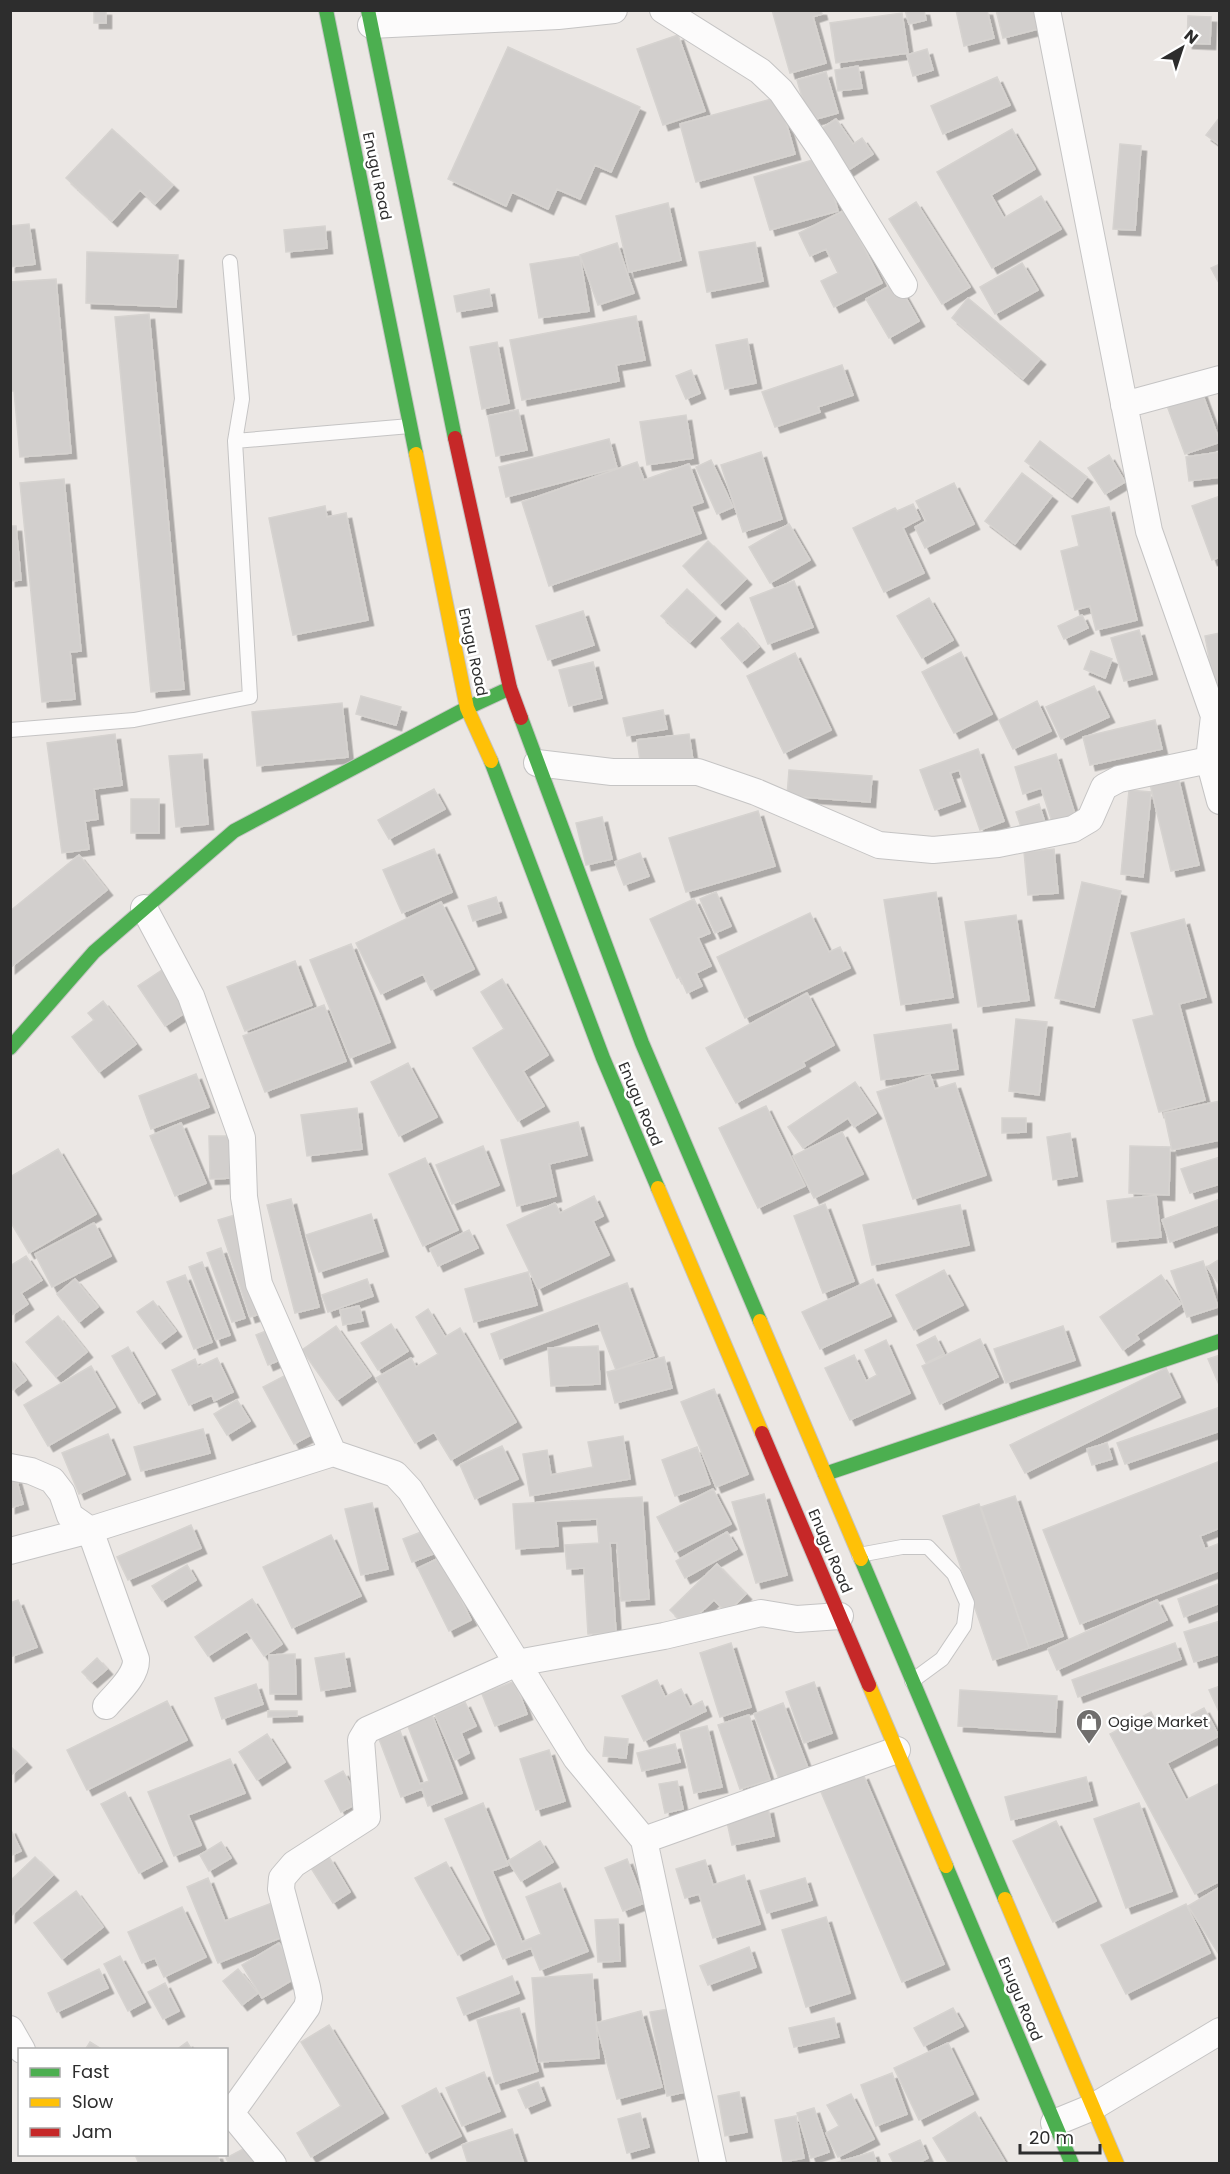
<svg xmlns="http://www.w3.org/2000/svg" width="1230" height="2174" font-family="Poppins,sans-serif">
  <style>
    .building { fill: #d2cfcd; stroke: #d6d3d0; stroke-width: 1.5; filter: url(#shadow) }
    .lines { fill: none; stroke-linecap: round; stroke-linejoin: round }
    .lane-casing { stroke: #c5c4c4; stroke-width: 16 }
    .street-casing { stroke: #c5c4c4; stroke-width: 28 }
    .fast-casing { stroke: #c5c4c4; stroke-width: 16 }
    .slow-casing { stroke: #c5c4c4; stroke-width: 16 }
    .jam-casing { stroke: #c5c4c4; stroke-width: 16 }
    .lane { stroke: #fcfbfb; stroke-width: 14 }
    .street { stroke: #fcfbfb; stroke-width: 26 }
    .fast { stroke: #4caf50; stroke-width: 14 }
    .slow { stroke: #ffc107; stroke-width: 14 }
    .jam { stroke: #c62828; stroke-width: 14 }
    .labels { text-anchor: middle; stroke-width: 5; stroke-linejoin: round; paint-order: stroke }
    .street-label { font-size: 15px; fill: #2d2d2d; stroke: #fff }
    .poi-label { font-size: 15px; fill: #2d2d2d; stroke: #fff; text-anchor: start }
  </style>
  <defs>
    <filter id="shadow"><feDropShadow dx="5.5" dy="5.5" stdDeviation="0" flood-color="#0004"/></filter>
  </defs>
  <rect width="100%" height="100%" fill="#ebe7e4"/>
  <!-- building -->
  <path class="building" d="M94 10H106V23H94Z
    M772 10H821L822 14 813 17 826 63 790 73Z
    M905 10H924L926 20 909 24Z
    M956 10H987L994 38 964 46Z
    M996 10H1037L1042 28 1003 38Z
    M902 13 908 53 836 63 830 23Z
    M1188 16 1211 17 1210 44 1187 43Z
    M678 35 705 111 663 125 637 49Z
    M508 47 640 107 611 172 595 165 580 199 557 189 548 209 512 192 506 206 448 179Z
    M927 49 933 70 913 76 907 55Z
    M858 66 862 88 838 91 835 70Z
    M826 72 838 113 809 121 797 80Z
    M997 77 1010 105 943 134 931 106Z
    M779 97 795 154 696 182 680 124Z
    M1220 117V145L1206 135Z
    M836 119 853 144 862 138 873 154 847 171 819 130Z
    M112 129 173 185 155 204 140 190 112 221 66 178Z
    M1012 129 1035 169 991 195 1004 218 1041 196 1061 229 992 268 937 172Z
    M1120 144 1141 146 1135 230 1113 229Z
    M823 157 838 211 770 230 754 177Z
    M916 202 970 287 942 304 889 219Z
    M668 203 681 260 629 272 616 216Z
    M845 210 882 283 834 307 821 281 838 273 826 249 810 256 799 233Z
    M29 224 35 264 10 267V226Z
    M325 226 327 248 286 252 284 230Z
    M755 242 763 281 707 292 699 252Z
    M617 243 634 293 598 305 580 255Z
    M87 252 178 255 176 307 86 303Z
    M580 256 589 311 539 318 530 264Z
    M1022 263 1038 290 995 314 980 287Z
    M1220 264V285L1211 268Z
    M56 279 71 453 20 457 14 391H10V282Z
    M897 282 919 321 889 338 866 299Z
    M489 289 492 306 457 312 454 296Z
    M968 298 1040 359 1023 379 952 318Z
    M149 314 184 689 151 692 115 317Z
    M636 316 645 360 616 365 619 381 522 400 510 340Z
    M747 339 756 383 725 389 716 345Z
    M497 342 509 403 482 409 470 347Z
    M842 365 853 395 818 407 820 412 775 427 762 392Z
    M691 370 700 393 686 399 676 376Z
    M1201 390 1220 442 1185 454 1166 403Z
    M518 410 527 450 496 456 488 416Z
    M686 415 693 458 647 465 640 422Z
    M609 439 617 468 506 497 499 467Z
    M1040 441 1087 477 1072 497 1025 461Z
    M761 452 782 519 743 532 721 465Z
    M1220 452V477L1189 481 1186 457Z
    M1109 455 1125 482 1105 494 1088 468Z
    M711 460 733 507 717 514 696 467Z
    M637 462 644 480 689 464 703 502 691 506 701 533 549 586 522 502Z
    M1022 473 1052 496 1015 544 985 521Z
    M64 479 81 651 70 652 75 699 42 702 20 483Z
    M954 483 974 524 925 548 915 527 926 521 916 501Z
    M1220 496V557L1212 560 1192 506Z
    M913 504 920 519 903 528 924 573 884 592 853 528 895 508 897 511Z
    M325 506 327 517 346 513 368 620 293 635 269 518Z
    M1109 507 1137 620 1096 630 1090 606 1075 610 1061 551 1079 546 1072 516Z
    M789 524 810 560 770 583 749 547Z
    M10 526H16L21 580 10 581Z
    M708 541 746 579 720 604 683 566Z
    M794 581 813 627 768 644 750 598Z
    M687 589 715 616 690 642 661 616Z
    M929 598 953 640 922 658 897 616Z
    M583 611 594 645 548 660 536 626Z
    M1082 615 1088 628 1064 639 1058 626Z
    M738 623 759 647 742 662 721 638Z
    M1139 630 1152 674 1124 681 1111 638Z
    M1220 633V693L1216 694 1205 636Z
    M1091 651 1112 659 1105 678 1084 669Z
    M961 652 992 714 954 733 922 672Z
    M795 653 831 730 784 753 747 676Z
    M593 662 602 698 569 706 559 670Z
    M1094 686 1109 717 1061 739 1046 707Z
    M361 696 401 707 396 725 356 714Z
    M1037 701 1051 731 1013 749 999 720Z
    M342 703 348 757 257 766 252 712Z
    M663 710 667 729 627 736 623 718Z
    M1155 720 1162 749 1090 765 1083 737Z
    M115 734 122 785 94 789 98 819 85 821 89 849 62 853 47 743Z
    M689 734 693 761 641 767 637 740Z
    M978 749 1004 821 980 830 959 770 950 773 960 801 935 810 920 770Z
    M202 754 208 824 176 827 169 756Z
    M1056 754 1078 824 1055 831 1041 788 1023 794 1015 767Z
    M789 770 872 776 870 802 787 796Z
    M1178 777 1199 865 1171 871 1150 784Z
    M434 789 445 809 389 839 378 820Z
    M1129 790 1151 792 1143 877 1121 874Z
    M131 799H159V833H131Z
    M1039 804 1047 829 1024 836 1016 812Z
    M758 811 775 866 686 892 669 838Z
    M602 817 612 859 586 865 576 823Z
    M434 849 452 892 402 913 383 870Z
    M1054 849 1058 893 1028 895 1024 852Z
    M640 853 649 876 624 885 615 862Z
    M79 855 107 890 10 968V911Z
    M1082 882 1121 891 1094 1007 1055 998Z
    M716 892 731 926 715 933 700 899Z
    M936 892 953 997 901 1005 884 900Z
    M496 897 501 912 473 921 468 906Z
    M694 899 710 933 698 938 711 966 696 973 702 986 687 993 680 977 677 978 650 919Z
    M441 902 474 969 431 990 423 974 381 994 356 943Z
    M810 913 829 952 840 947 850 968 745 1018 717 957Z
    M1016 915 1029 1000 978 1007 965 922Z
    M1184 919 1206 997 1179 1004 1205 1100 1159 1112 1133 1020 1154 1015 1131 933Z
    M351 944 390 1042 350 1058 310 960Z
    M295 961 312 1005 245 1031 227 987Z
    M162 970 189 1010 165 1026 138 986Z
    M502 979 548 1055 523 1071 544 1106 518 1121 473 1048 504 1029 481 992Z
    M807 993 834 1045 803 1062 805 1066 736 1103 706 1048Z
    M103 1001 136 1044 99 1072 72 1037 94 1020 88 1013Z
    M324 1005 346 1061 265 1092 243 1036Z
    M1016 1019 1047 1022 1039 1095 1009 1091Z
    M951 1024 958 1069 881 1080 874 1035Z
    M408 1063 437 1117 399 1136 371 1082Z
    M196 1074 209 1107 151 1129 139 1096Z
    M930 1075 935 1089 955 1083 986 1175 913 1199 877 1092Z
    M855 1082 876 1113 854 1127 848 1118 803 1148 788 1127Z
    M1220 1101V1140L1172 1150 1164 1113Z
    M766 1106 805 1186 758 1208 719 1128Z
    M357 1108 362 1149 307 1156 301 1115Z
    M1002 1118H1026V1132L1002 1133Z
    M578 1122 587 1155 549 1164 556 1196 517 1206 501 1140Z
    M181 1123 206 1183 175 1196 150 1136Z
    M842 1132 863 1174 814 1198 793 1156Z
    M1070 1133 1077 1176 1053 1180 1047 1137Z
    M209 1136H231L232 1178 210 1179Z
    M483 1146 499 1185 452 1204 436 1165Z
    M1130 1146 1170 1147 1169 1195 1129 1193Z
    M58 1149 96 1214 29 1253 10 1221V1177Z
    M1220 1157V1184L1190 1193 1181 1169Z
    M425 1158 458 1230 423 1246 389 1174Z
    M1156 1195 1161 1237 1112 1242 1107 1201Z
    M594 1196 603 1216 593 1221 609 1255 538 1289 507 1225 555 1203 560 1213Z
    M291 1199 319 1307 295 1313 267 1205Z
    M1220 1199V1224L1170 1242 1162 1220Z
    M825 1204 854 1281 823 1293 794 1216Z
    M960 1205 969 1245 872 1265 863 1225Z
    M371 1214 383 1251 319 1272 306 1235Z
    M235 1215 266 1312 250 1317 218 1220Z
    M94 1223 111 1256 52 1287 35 1254Z
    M469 1230 478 1248 438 1266 430 1249Z
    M221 1248 245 1318 232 1322 207 1253Z
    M26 1256 42 1280 21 1293 28 1304 10 1316V1266Z
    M1220 1259V1286L1207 1267Z
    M1203 1261 1218 1307 1187 1317 1171 1271Z
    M202 1262 230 1335 216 1340 189 1267Z
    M944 1270 963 1305 914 1330 896 1295Z
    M528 1272 537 1305 474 1322 465 1289Z
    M185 1275 212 1342 194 1349 167 1282Z
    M1161 1275 1181 1304 1136 1335 1139 1339 1123 1350 1100 1317Z
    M75 1279 98 1307 79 1322 57 1294Z
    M367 1279 373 1296 328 1312 322 1295Z
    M873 1279 891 1316 820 1349 802 1312Z
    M627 1283 654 1356 616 1370 598 1323 500 1359 491 1334Z
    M153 1301 176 1331 160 1343 137 1312Z
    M359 1306 363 1321 343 1325 340 1310Z
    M428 1309 445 1337 460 1328 516 1422 451 1460 434 1432 415 1443 376 1378 411 1358 416 1367 438 1354 416 1317Z
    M58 1316 87 1352 56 1377 26 1342Z
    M391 1324 408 1351 378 1370 361 1343Z
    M336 1326 371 1376 337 1400 302 1350Z
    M1063 1326 1075 1360 1006 1383 994 1349Z
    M271 1329 284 1358 268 1365 256 1335Z
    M935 1336 944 1354 926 1363 917 1345Z
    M980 1339 998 1377 940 1404 922 1366Z
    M886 1340 910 1393 850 1420 825 1368 854 1355 866 1381 877 1375 865 1350Z
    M598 1346 600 1384 551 1386 548 1348Z
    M128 1347 155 1394 139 1403 112 1356Z
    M1220 1355V1387L1208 1359Z
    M664 1357 672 1388 615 1403 607 1372Z
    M217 1358 233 1392 214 1401 212 1395 189 1405 172 1370 195 1359 198 1367Z
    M10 1359 26 1380 13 1390 10 1386Z
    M91 1366 115 1407 48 1446 24 1405Z
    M1166 1368 1180 1397 1025 1473 1010 1445Z
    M290 1373 320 1430 294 1444 263 1387Z
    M714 1389 748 1474 716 1487 681 1402Z
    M237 1400 250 1421 227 1435 214 1414Z
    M1220 1407V1431L1125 1464 1117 1443Z
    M203 1429 210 1453 141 1471 134 1447Z
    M108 1434 125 1474 79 1494 62 1453Z
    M623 1436 630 1479 530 1496 523 1454 547 1450 551 1475 593 1467 588 1442Z
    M1107 1443 1112 1459 1092 1465 1087 1449Z
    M502 1446 518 1479 475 1499 460 1465Z
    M697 1447 710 1484 675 1496 662 1460Z
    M1220 1461V1528L1200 1536 1205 1549 1220 1543V1570L1080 1624 1043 1530Z
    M16 1478 23 1504 10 1508V1479Z
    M713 1489 731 1524 675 1552 657 1517Z
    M764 1494 787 1575 756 1583 732 1502Z
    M1015 1496 1063 1636 1029 1648 981 1507Z
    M642 1497 649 1599 621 1601 617 1543H610L616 1633 588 1634 584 1568 567 1569 565 1545 599 1543 597 1519 556 1521 558 1546 516 1549 513 1504Z
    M372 1503 388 1569 361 1575 345 1509Z
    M979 1504 1029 1648 993 1660 943 1516Z
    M191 1525 201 1548 128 1580 117 1557Z
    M429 1529 438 1552 412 1562 403 1539Z
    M727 1532 737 1549 685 1578 676 1561Z
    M331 1535 361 1596 292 1628 263 1567Z
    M441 1557 471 1620 449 1631 418 1568Z
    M717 1564 746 1594 727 1613 714 1600 686 1626 670 1610Z
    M187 1565 196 1580 162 1601 152 1586Z
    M1220 1583V1603L1184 1617 1178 1599Z
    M252 1599 282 1644 264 1656 247 1631 208 1656 195 1637Z
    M18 1600 37 1647 10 1657V1603Z
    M1157 1600 1167 1620 1057 1670 1048 1649Z
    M1220 1621V1654L1194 1662 1184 1632Z
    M731 1643 751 1707 720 1717 700 1653Z
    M1175 1643 1181 1659 1078 1697 1072 1680Z
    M344 1653 350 1686 321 1691 315 1658Z
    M295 1654 296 1694H270L269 1655Z
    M97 1658 107 1669 92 1682 82 1672Z
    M657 1680 665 1697 681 1689 690 1707 702 1701 706 1711 644 1741 622 1696Z
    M515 1681 527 1714 495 1726 482 1694Z
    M814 1682 832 1733 804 1743 786 1692Z
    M256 1684 263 1704 222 1719 215 1698Z
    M1220 1686V1714L1209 1690Z
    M960 1690 1057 1696 1055 1732 958 1726Z
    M167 1701 187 1740 87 1790 67 1750Z
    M465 1702 476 1726 461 1733 469 1753 455 1760 435 1715Z
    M783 1703 808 1768 779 1779 754 1714Z
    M1204 1708 1219 1736 1167 1763 1186 1800 1220 1783V1881L1195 1894 1110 1734 1151 1712 1161 1731Z
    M268 1711H297V1716L268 1717Z
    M431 1712 462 1793 428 1806 422 1789 401 1797 379 1739 400 1731 420 1784 429 1781 406 1721Z
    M749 1715 770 1780 740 1789 718 1725Z
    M707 1726 722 1787 694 1793 680 1732Z
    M267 1734 285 1762 257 1780 239 1752Z
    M605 1737 628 1739 626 1758 603 1756Z
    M675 1744 680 1762 642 1771 637 1753Z
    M10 1746 26 1762 10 1776Z
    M549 1750 565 1801 536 1810 520 1759Z
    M230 1759 245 1793 188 1815 201 1845 174 1856 148 1792Z
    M343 1771 360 1802 341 1812 325 1781Z
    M863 1774 944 1964 902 1982 821 1792Z
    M1086 1777 1092 1800 1011 1820 1005 1797Z
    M677 1781 683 1809 665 1813 659 1784Z
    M125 1792 162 1861 139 1873 101 1804Z
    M483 1803 508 1865 492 1871 522 1942 541 1934 526 1897 560 1883 588 1951 540 1970 531 1948 503 1959 445 1819Z
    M1139 1803 1172 1891 1126 1908 1094 1819Z
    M768 1808 774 1836 732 1845 726 1817Z
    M1056 1821 1096 1901 1053 1922 1013 1841Z
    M10 1828 21 1851 10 1856Z
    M540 1841 553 1862 521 1881 508 1861Z
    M221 1842 231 1858 209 1871 200 1855Z
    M35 1857 53 1875 10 1917V1881Z
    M329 1857 350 1892 333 1903 311 1868Z
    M627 1859 644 1903 623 1911 605 1868Z
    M705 1860 713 1885 744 1875 760 1924 713 1938 699 1894 685 1898 676 1869Z
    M446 1862 489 1939 458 1955 415 1878Z
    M208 1878 225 1921 272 1903 285 1936 218 1963 187 1887Z
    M805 1878 812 1900 767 1913 760 1891Z
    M1220 1887V1956L1188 1906Z
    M76 1891 103 1927 62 1959 34 1923Z
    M1186 1904 1210 1953 1126 1994 1101 1945Z
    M182 1907 206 1957 164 1977 155 1958 142 1963 128 1932Z
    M826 1917 850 1993 806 2007 782 1930Z
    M618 1919 620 1961 598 1962 595 1920Z
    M279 1943 299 1976 262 1998 242 1965Z
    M749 1947 756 1967 708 1985 700 1966Z
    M120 1956 145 2002 128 2011 104 1964Z
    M99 1969 108 1988 57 2012 48 1993Z
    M238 1969 258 1993 242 2005 223 1981Z
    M592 1974 599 2058 539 2062 532 1978Z
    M512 1976 519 1993 464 2015 457 1998Z
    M165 1983 179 2011 163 2019 148 1992Z
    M519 2008 538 2071 496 2084 477 2020Z
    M953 2008 963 2026 924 2046 914 2028Z
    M668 2009 685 2092 667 2096 650 2012Z
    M641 2011 662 2087 617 2099 596 2023Z
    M834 2018 839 2037 794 2047 789 2028Z
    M329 2025 383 2113 311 2157 297 2133 341 2106 301 2042Z
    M90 2042 103 2050H85Z
    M187 2042 192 2050H176Z
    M948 2043 973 2094 919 2120 894 2068Z
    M484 2072 500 2111 462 2126 446 2088Z
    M892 2073 907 2114 876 2126 861 2085Z
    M538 2082 545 2100 526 2108 518 2090Z
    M436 2088 461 2136 426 2153 402 2106Z
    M739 2092 747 2132 725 2136 718 2096Z
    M851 2094 874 2139 838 2157 826 2133 839 2126 827 2105Z
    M814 2108 829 2152 811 2158 797 2113Z
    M975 2112 1006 2164H949L933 2138Z
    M640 2113 649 2147 627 2153 618 2119Z
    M796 2116 804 2158 783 2162 775 2120Z
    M512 2129 524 2164H468L462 2145Z
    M920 2140 928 2158 917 2164H894L889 2154Z
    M249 2146 258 2164H229L226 2158Z
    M873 2152 877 2164H831Z
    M143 2154H217L220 2164H139L136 2157Z"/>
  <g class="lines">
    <!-- lane casing -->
    <g class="lane-casing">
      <path id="lane" d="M235 441 410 426
        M10 730 134 720 250 697 235 441 242 399 230 262
        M859 1555 902 1547H928L954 1574 967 1603 964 1626 942 1659 912 1681"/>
    </g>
    <!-- street casing -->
    <g class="street-casing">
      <path id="street" d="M663 10 760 71 781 91 820 148 904 285
        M1047 10 1149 531 1214 716 1209 760 1220 801
        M371 25 558 16 614 10
        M1124 405 1220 379
        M537 763 612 772H698L756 792 879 845 933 850 998 844 1073 829 1090 819 1104 787 1119 779 1209 760
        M144 908 191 996 242 1138 244 1197 259 1284 333 1453
        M10 1467 31 1471 52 1480 62 1493 70 1516 90 1530 136 1659C137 1676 117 1693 106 1706
        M10 1551 90 1530 333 1453 395 1474 410 1490 576 1758 644 1840 713 2164
        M644 1840 897 1750
        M10 2029 22 2050
        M226 2113H231L273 2164
        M231 2113 307 2007 309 1998 307 1987 281 1889 282 1878 294 1864 367 1817 361 1740 367 1730 517 1663 664 1636 761 1613 797 1619 840 1616
        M1054 2123 1093 2107 1220 2031"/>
    </g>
    <!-- fast casing -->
    <g class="fast-casing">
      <path id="fast" d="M326 10 416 454
        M368 10 455 438
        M521 718 642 1043 760 1321
        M491 761 603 1058 658 1188
        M10 1048 94 952 234 831 467 708 510 688
        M825 1474 1220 1341
        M861 1559 1005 1899
        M946 1866 1072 2164"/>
    </g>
    <!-- slow casing -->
    <g class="slow-casing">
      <path id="slow" d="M416 454 467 708 491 761
        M658 1188 762 1433
        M760 1321 861 1559
        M869 1685 946 1866
        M1005 1899 1117 2164"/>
    </g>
    <!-- jam casing -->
    <g class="jam-casing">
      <path id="jam" d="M455 438 510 688 521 718
        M762 1433 869 1685"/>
    </g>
    <!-- lane -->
    <use href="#lane" class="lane"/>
    <!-- street -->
    <use href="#street" class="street"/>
    <!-- fast -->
    <use href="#fast" class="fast"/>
    <!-- slow -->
    <use href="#slow" class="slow"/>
    <!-- jam -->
    <use href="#jam" class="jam"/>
  </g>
  <!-- icons -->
  <defs>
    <g id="shop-pin" transform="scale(1.35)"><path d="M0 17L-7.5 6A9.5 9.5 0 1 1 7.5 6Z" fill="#706e6d" stroke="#fff"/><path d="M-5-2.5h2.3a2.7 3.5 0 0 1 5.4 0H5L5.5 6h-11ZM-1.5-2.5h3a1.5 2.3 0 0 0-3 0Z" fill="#fff"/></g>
  </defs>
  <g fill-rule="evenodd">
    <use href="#shop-pin" x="1089" y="1722"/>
  </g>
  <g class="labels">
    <!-- street labels -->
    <g class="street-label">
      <text transform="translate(377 176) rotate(78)" y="5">Enugu Road</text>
      <text transform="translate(473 652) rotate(78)" y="5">Enugu Road</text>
      <text transform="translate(640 1104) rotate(67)" y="5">Enugu Road</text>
      <text transform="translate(830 1551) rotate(67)" y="5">Enugu Road</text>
      <text transform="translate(1020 1999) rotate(67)" y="5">Enugu Road</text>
    </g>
    <!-- poi labels -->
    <g class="poi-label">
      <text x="1108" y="1727">Ogige Market</text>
    </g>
  </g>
  <!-- border -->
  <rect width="1230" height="2174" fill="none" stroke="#2d2d2d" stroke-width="24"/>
  <!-- legend -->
  <rect x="18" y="2048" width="210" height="108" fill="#ffffff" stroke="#ababab" stroke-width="1.5"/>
  <rect x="30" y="2068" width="30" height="9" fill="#4caf50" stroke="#ababab" stroke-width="1.5"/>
  <text x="72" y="2078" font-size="18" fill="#2d2d2d">Fast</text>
  <rect x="30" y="2098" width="30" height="9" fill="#ffc107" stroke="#ababab" stroke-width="1.5"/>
  <text x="72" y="2108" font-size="18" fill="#2d2d2d">Slow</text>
  <rect x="30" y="2128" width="30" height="9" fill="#c62828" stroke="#ababab" stroke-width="1.5"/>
  <text x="72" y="2138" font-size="18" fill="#2d2d2d">Jam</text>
  <!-- north arrow -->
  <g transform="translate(1182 48) rotate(39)" stroke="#ffffff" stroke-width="4.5" paint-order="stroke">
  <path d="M0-4.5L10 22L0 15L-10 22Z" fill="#2d2d2d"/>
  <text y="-9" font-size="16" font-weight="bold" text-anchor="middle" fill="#2d2d2d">N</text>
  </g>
  <!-- scale -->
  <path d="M1020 2144v9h80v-9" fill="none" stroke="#2d2d2d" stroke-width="3"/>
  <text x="1029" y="2144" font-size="18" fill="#2d2d2d" stroke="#ffffff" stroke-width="4.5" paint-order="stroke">20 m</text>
</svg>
